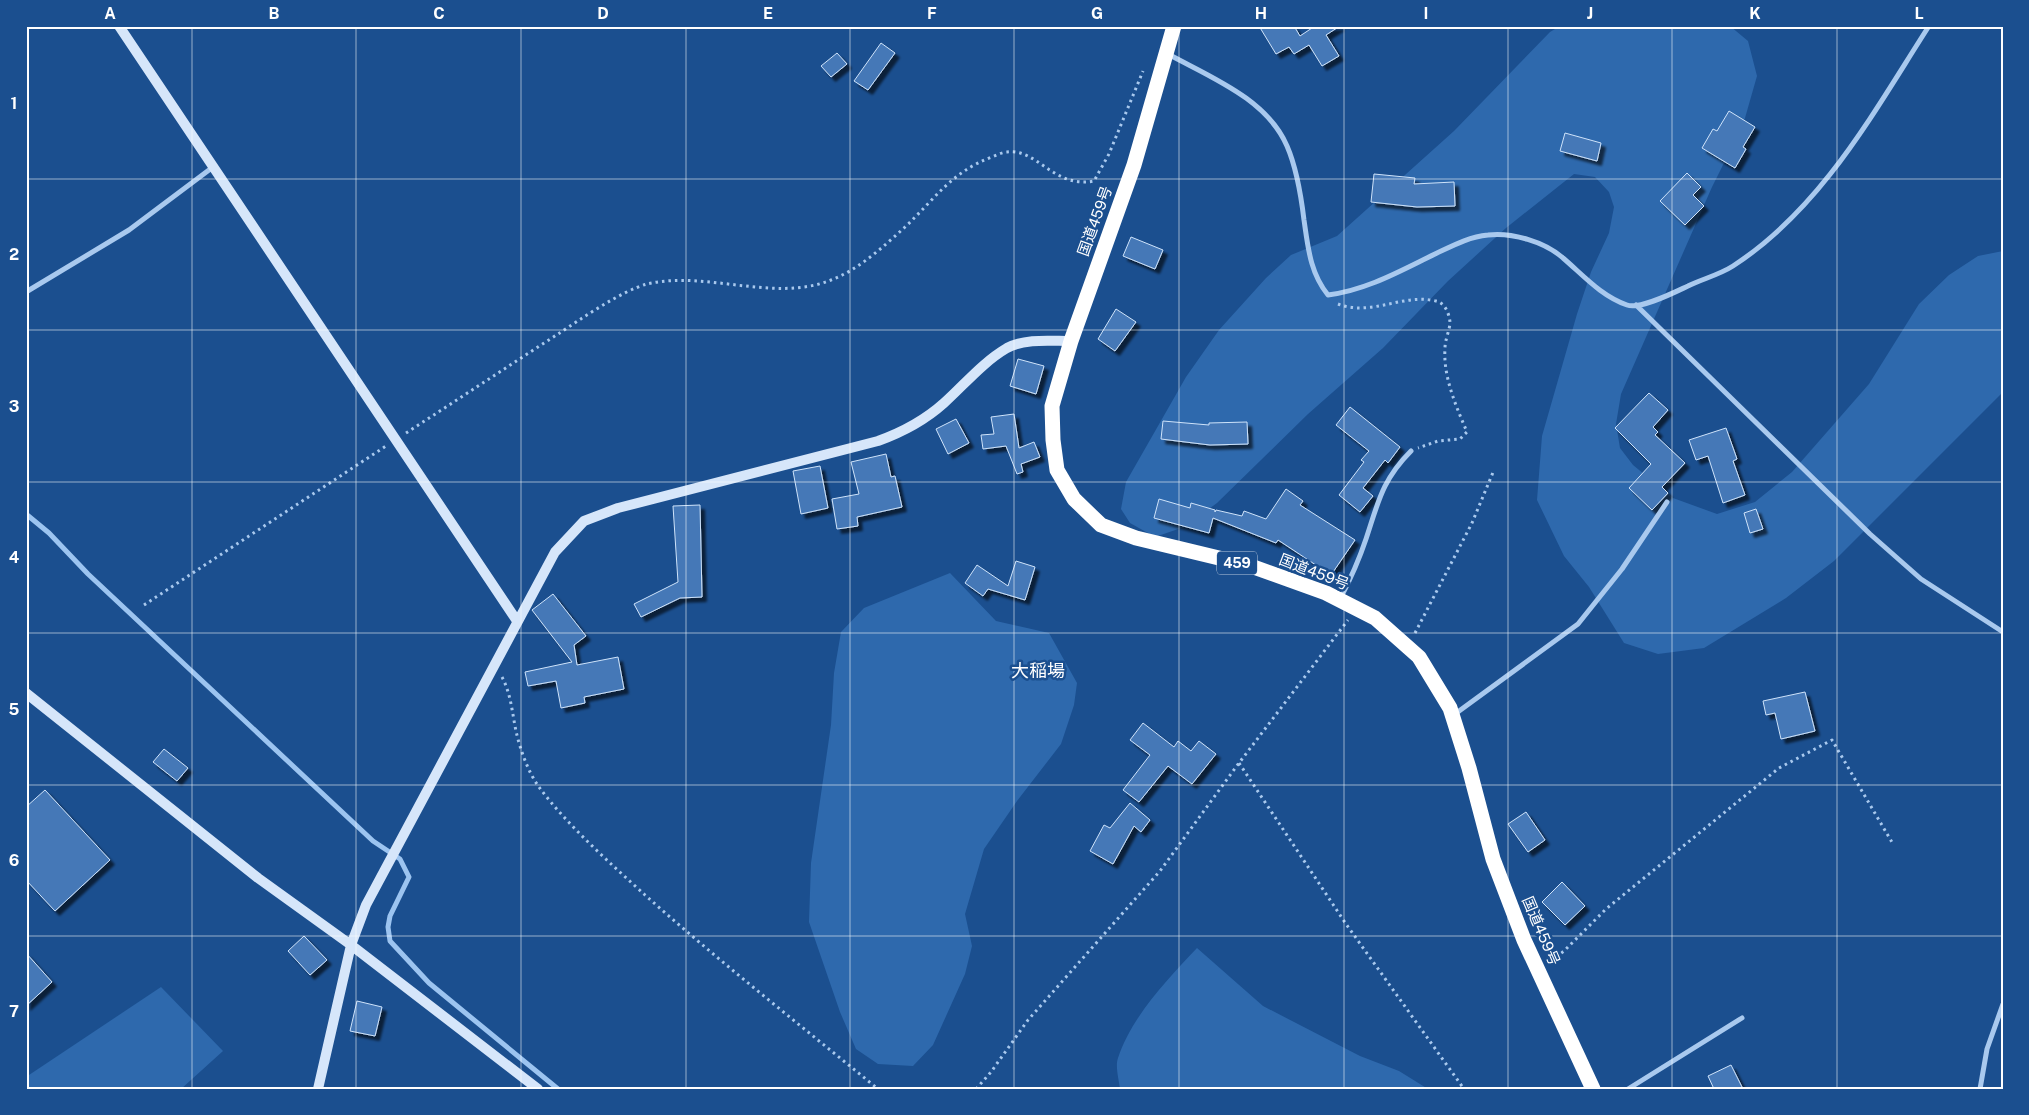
<svg xmlns="http://www.w3.org/2000/svg" width="2029" height="1115" font-family="'Public Sans','Noto Sans JP',sans-serif">
  <style>
    .green { fill: #2e69ad }
    .lines { fill: none; stroke-linecap: round; stroke-linejoin: round }
    .stream { stroke: #9cc4f0; stroke-width: 5 }
    .building { fill: #4478b7; stroke: #cfe3fa; filter: url(#shadow) }
    .path { stroke: #a9c9ee; stroke-width: 3; stroke-dasharray: 2.5 4; stroke-linecap: butt }
    .street { stroke: #a9c9ee; stroke-width: 5 }
    .secondary { stroke: #d6e6fa; stroke-width: 10 }
    .highway { stroke: #fff; stroke-width: 15 }
    .grid { fill: none; stroke: #fff; stroke-width: 1; stroke-opacity: 0.55 }
    .labels { text-anchor: middle; stroke-width: 5; stroke-linejoin: round; paint-order: stroke }
    .shield { fill: #1b4f8f; stroke: #bbcadd; stroke-width: 1 }
    .shield-label { font-size: 14px; font-weight: bold; fill: #fff }
    .street-label { font-size: 15px; fill: #fff; stroke: #1b4f8f }
    .quarter-label { font-size: 18px; fill: #fff; stroke: #1b4f8f }
    .neatline { fill: none; stroke: #fff; stroke-width: 2 }
    .grid-label { font-size: 16px; text-anchor: middle; font-weight: bold; fill: #fff }
  </style>
  <defs>
    <filter id="shadow"><feDropShadow dx="4.5" dy="4.5" stdDeviation="1" flood-color="#0009"/></filter>
  </defs>
  <rect width="100%" height="100%" fill="#1b4f8f"/>
  <!-- green -->
  <path class="green" d="M1560 26H1730L1748 41 1757 76 1743 125 1712 187 1621 394 1616 424 1620 448 1633 465 1673 498 1717 514 1755 502 1792 472 1869 384 1919 304 1949 275 1978 256 2003 251V392L1834 561 1786 598 1704 648 1658 654 1624 643 1589 587 1564 556 1537 500 1542 436 1577 314 1591 272 1609 233 1614 207 1609 192 1595 177 1574 174 1506 228 1448 281 1383 348 1308 414 1217 503 1184 527 1155 537 1130 523 1121 509 1126 482 1186 377 1219 330 1266 278 1291 255 1337 236 1454 131 1550 32Z
    M950 573 996 621 1049 633 1077 683 1074 705 1061 744 1017 801 984 849 965 914 972 946 965 974 933 1045 913 1066 878 1064 856 1049 840 1012 809 922 811 863 831 725 834 673 841 632 864 608Z
    M1197 948 1263 1006 1360 1056 1399 1071 1428 1089H1120C1119 1080 1115 1066 1118 1058 1132 1016 1167 980 1197 948Z
    M161 987 223 1051 181 1089H26V1077Z"/>
  <g class="lines">
    <!-- stream -->
    <path class="stream" d="M26 514 49 533 88 574 373 841 400 859 409 877 390 916 388 927 390 941 429 983 558 1089"/>
  </g>
  <!-- building -->
  <path class="building" d="M1259 26H1294L1300 36 1315 26H1340L1326 35 1339 56 1322 66 1309 45 1294 54 1289 47 1276 54Z
    M881 43 895 53 868 90 854 81Z
    M837 53 847 64 831 77 821 66Z
    M1729 111 1755 127 1743 147 1746 149 1735 168 1702 148 1713 129 1717 131Z
    M1565 133 1601 143 1597 161 1560 151Z
    M1687 173 1701 187 1693 195 1704 206 1685 225 1660 201Z
    M1374 174 1415 178 1414 184 1454 182 1455 206 1417 207 1371 202Z
    M1131 237 1163 250 1155 269 1123 256Z
    M1116 309 1136 322 1115 351 1098 339Z
    M1018 359 1044 366 1036 394 1010 386Z
    M1649 393 1668 410 1653 427 1658 432 1655 435 1685 463 1662 487 1668 493 1652 510 1629 488 1651 464 1615 428Z
    M1350 407 1400 447 1388 463 1385 460 1363 488 1373 496 1360 512 1339 495 1364 462 1361 460 1369 451 1336 425Z
    M1014 414 1019 448 1034 442 1040 457 1021 464 1023 472 1017 474 1006 446 983 449 981 435 994 434 991 417Z
    M956 419 969 443 948 454 936 429Z
    M1163 421 1209 425V423L1247 422 1248 444 1210 445 1161 439Z
    M1726 428 1737 459 1733 461 1745 495 1723 503 1708 456 1696 460 1689 440Z
    M886 454 891 477 895 476 902 507 857 517 858 526 837 529 832 499 859 494 851 462Z
    M820 466 828 508 801 514 793 471Z
    M1286 489 1303 501 1300 505 1355 540 1331 575 1278 540 1276 543 1213 518 1209 533 1154 518 1159 499 1190 508 1191 503 1215 510V512L1216 510 1242 516 1244 511 1266 519Z
    M700 505 702 597 680 598 641 617 634 604 678 582 673 506Z
    M1756 509 1763 529 1750 533 1744 513Z
    M1016 561 1035 567 1025 600 988 589 983 596 965 583 977 565 1008 586Z
    M553 594 586 636 574 645 577 665 618 657 624 689 584 697 585 703 561 708 556 681 528 686 525 672 572 662 532 610Z
    M1805 692 1815 731 1781 739 1775 713 1766 715 1763 701Z
    M1143 723 1174 747 1178 741 1191 751 1199 741 1216 754 1192 784 1168 766 1139 802 1123 790 1150 755 1130 740Z
    M164 749 188 768 177 781 153 762Z
    M45 790 110 860 55 911 26 880V807Z
    M1130 803 1150 820 1141 832 1134 826 1113 864 1090 851 1104 825 1110 828Z
    M1526 812 1545 840 1528 852 1508 824Z
    M1562 882 1585 906 1565 925 1542 902Z
    M304 936 327 960 310 975 288 951Z
    M26 953 52 982 26 1006Z
    M357 1001 382 1007 375 1036 350 1031Z
    M1731 1065 1743 1089H1714L1708 1076Z"/>
  <g class="lines">
    <!-- path -->
    <path class="path" d="M1338 304C1371 317 1403 293 1436 301 1445 303 1449 313 1450 322 1450 330 1445 339 1445 348 1443 377 1456 406 1467 432L1460 439 1438 441 1418 448
      M406 433C457 400 507 367 558 334 581 319 621 291 647 284 706 270 774 303 831 280 858 270 883 247 904 228 935 199 951 172 992 157 997 155 1003 152 1007 152 1037 148 1054 189 1094 181L1109 154 1143 71
      M144 605 386 446
      M1415 633 1472 523 1494 470
      M502 677C511 694 512 712 516 731 520 749 528 772 539 787 566 824 611 864 645 895 720 962 800 1025 878 1089
      M1239 763 1346 924 1464 1089
      M1551 961 1564 951 1606 909 1779 768 1832 740 1893 844
      M976 1089 991 1072 1028 1020 1160 871 1239 763 1348 620"/>
    <!-- street -->
    <path class="street" d="M1168 54C1210 77 1267 99 1287 146 1297 169 1301 195 1304 220 1308 247 1310 273 1328 295 1367 290 1400 271 1435 254 1452 246 1468 237 1488 235 1512 232 1545 242 1563 258 1583 275 1601 296 1627 305 1640 310 1675 292 1688 286 1702 279 1719 275 1733 266 1822 208 1873 113 1929 26
      M26 292 129 230 213 167
      M1636 305 1870 534 1921 579 2003 632
      M1340 599C1350 580 1359 560 1366 539 1378 503 1382 480 1411 451
      M1455 714 1578 624 1622 569 1667 502
      M1628 1089 1742 1018
      M1980 1089 1987 1049 2003 1004"/>
    <!-- secondary -->
    <path class="secondary" d="M119 26 517 621
      M26 693 258 878 351 945 538 1089
      M318 1089 351 945 366 905 555 552 584 521 618 508 878 441C903 432 924 421 944 403 964 385 983 362 1007 348 1026 338 1050 341 1071 341"/>
    <!-- highway -->
    <path class="highway" d="M1174 26 1134 165 1071 341 1052 406 1053 440 1057 470 1074 499 1101 525 1136 538 1248 565 1326 593 1375 618 1419 657 1450 708 1469 768 1493 859 1524 940 1593 1089"/>
  </g>
  <!-- grid -->
  <path class="grid" d="M192 26V1089M356 26V1089M521 26V1089M686 26V1089M850 26V1089M1014 26V1089M1179 26V1089M1344 26V1089M1508 26V1089M1672 26V1089M1837 26V1089M26 179H2003M26 330H2003M26 482H2003M26 633H2003M26 785H2003M26 936H2003"/>
  <g class="labels">
    <!-- shield labels -->
    <rect class="shield" x="1217" y="551.5" width="40" height="23" rx="4"/>
    <g class="shield-label">
      <text x="1237" y="568">459</text>
    </g>
    <!-- street labels -->
    <g class="street-label">
      <text transform="translate(1095 221) rotate(-70)" y="5">国道459号</text>
      <text transform="translate(1314 572) rotate(21)" y="5">国道459号</text>
      <text transform="translate(1541 931) rotate(67)" y="5">国道459号</text>
    </g>
    <!-- quarter labels -->
    <g class="quarter-label">
      <text x="1038" y="677">大稲場</text>
    </g>
  </g>
  <!-- border -->
  <rect width="2029" height="1115" fill="none" stroke="#1b4f8f" stroke-width="55"/>
  <rect x="28" y="28" width="1974" height="1060" class="neatline"/>
  <g class="grid-label">
    <text x="110" y="19">A</text>
    <text x="274" y="19">B</text>
    <text x="439" y="19">C</text>
    <text x="603" y="19">D</text>
    <text x="768" y="19">E</text>
    <text x="932" y="19">F</text>
    <text x="1097" y="19">G</text>
    <text x="1261" y="19">H</text>
    <text x="1426" y="19">I</text>
    <text x="1590" y="19">J</text>
    <text x="1755" y="19">K</text>
    <text x="1919" y="19">L</text>
    <text x="14" y="109">1</text>
    <text x="14" y="260">2</text>
    <text x="14" y="412">3</text>
    <text x="14" y="563">4</text>
    <text x="14" y="715">5</text>
    <text x="14" y="866">6</text>
    <text x="14" y="1017">7</text>
  </g>
</svg>
